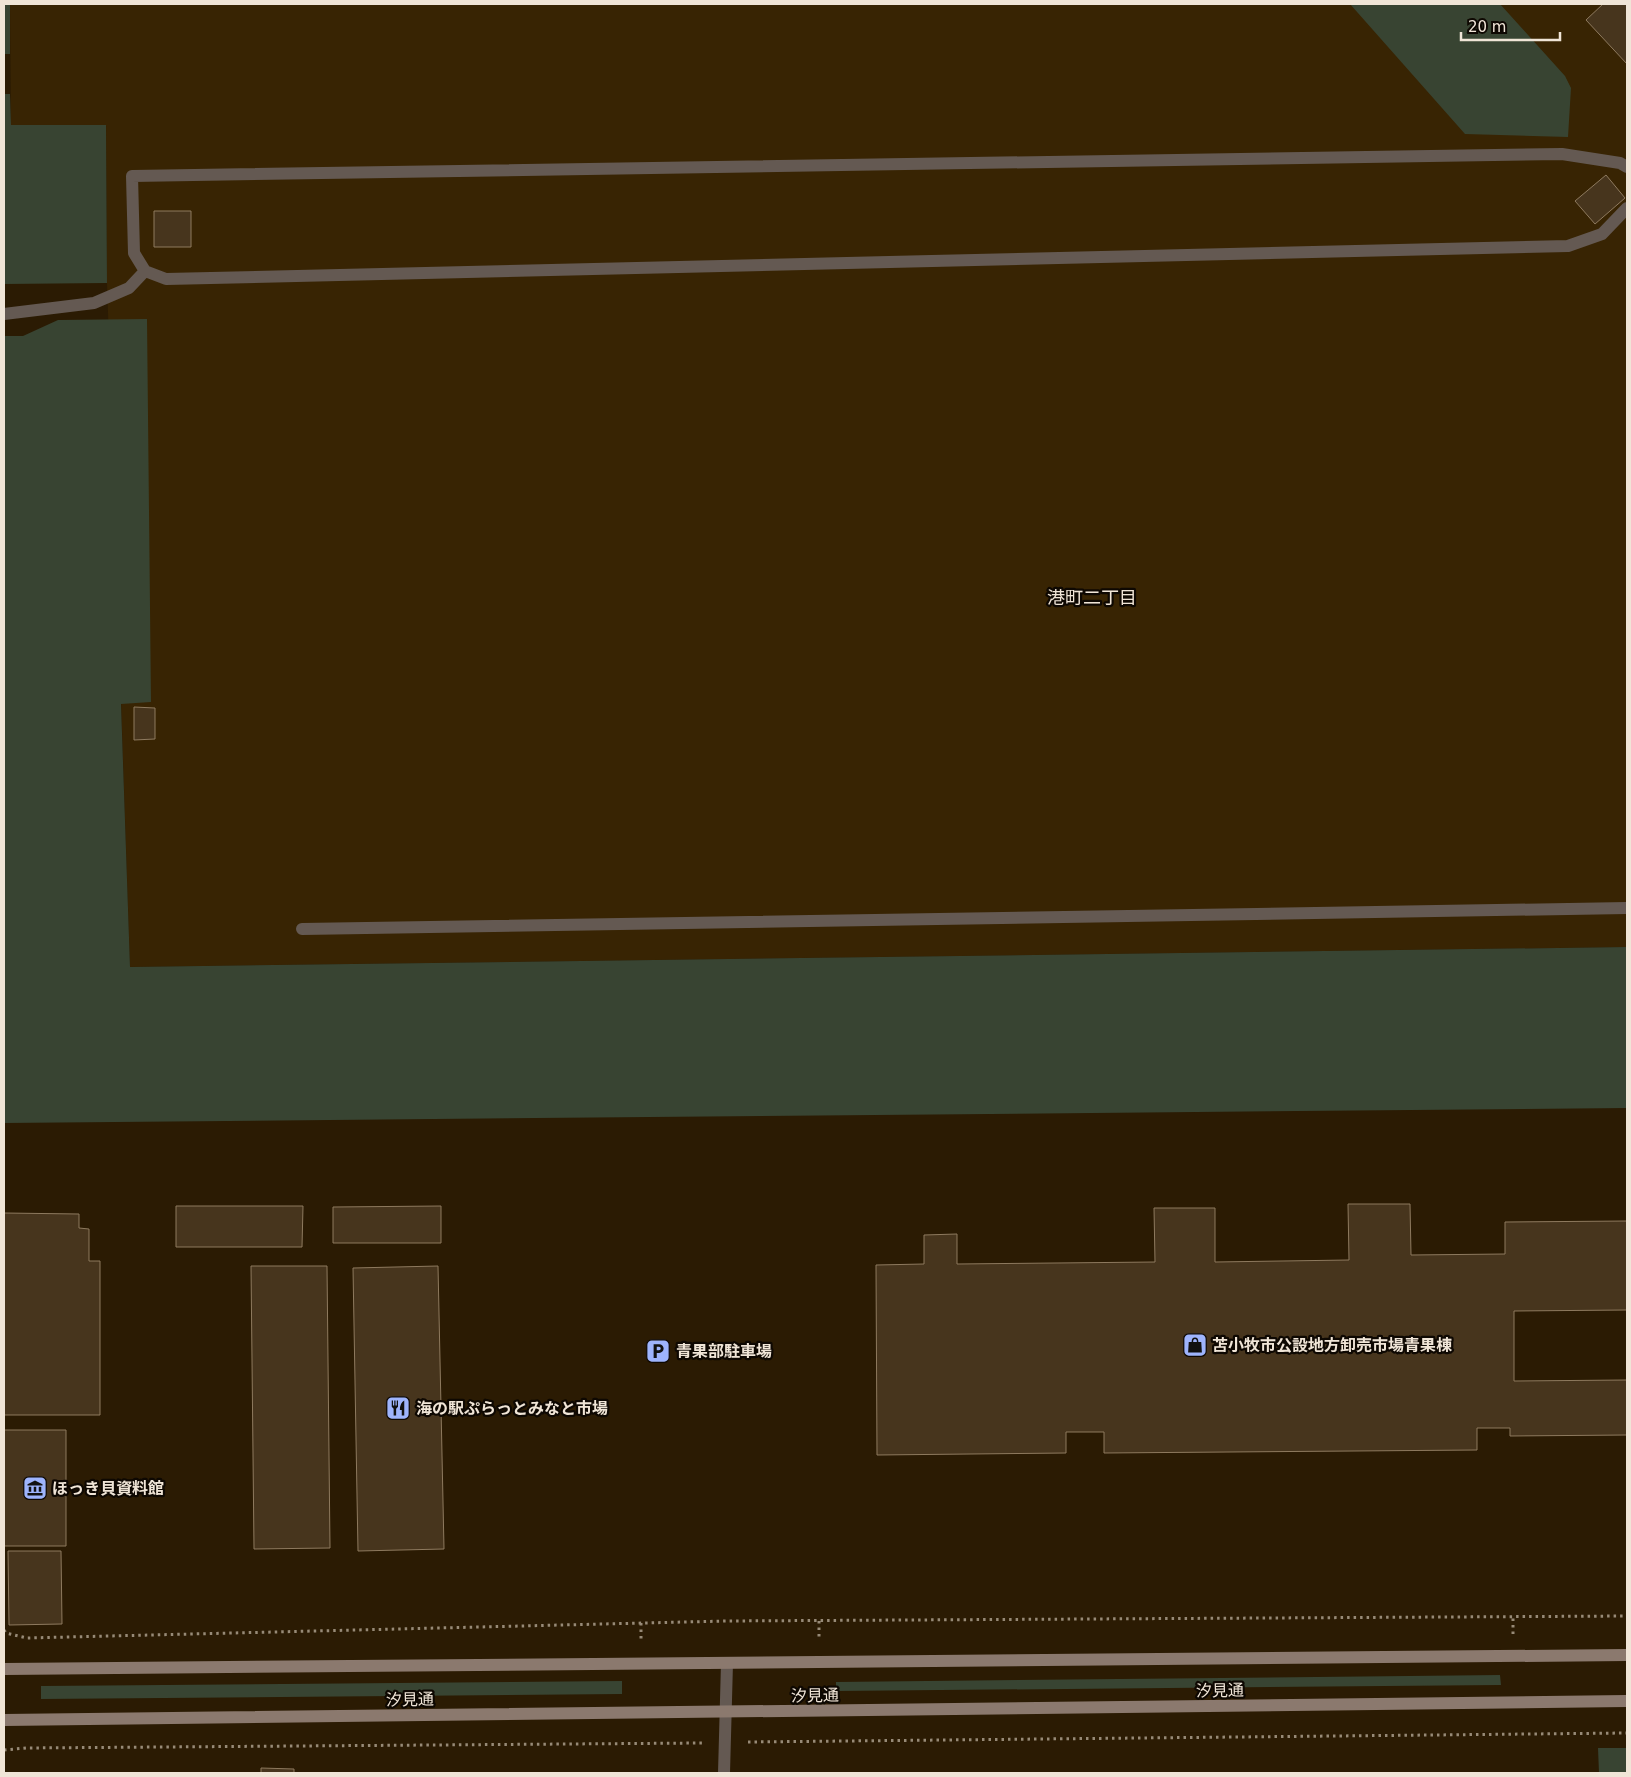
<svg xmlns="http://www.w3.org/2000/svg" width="1631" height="1777" font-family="'DejaVu Sans','Noto Sans JP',sans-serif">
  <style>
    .built { fill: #382403 }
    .green { fill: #384432 }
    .building { fill: #47351d; stroke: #8e7a5f }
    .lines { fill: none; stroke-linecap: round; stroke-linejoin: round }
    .path { stroke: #978a77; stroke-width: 3; stroke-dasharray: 2.5 4; stroke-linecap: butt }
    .lane { stroke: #645952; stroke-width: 12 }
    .street { stroke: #645952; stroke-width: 12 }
    .secondary { stroke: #8b796e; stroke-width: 12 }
    .labels { text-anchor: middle; stroke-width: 4.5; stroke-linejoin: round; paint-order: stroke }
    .poi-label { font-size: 16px; font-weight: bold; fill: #f0e5d7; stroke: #0e0802; text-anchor: start }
    .street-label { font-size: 16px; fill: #f0e5d7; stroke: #0e0802 }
    .neighbourhood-label { font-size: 18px; fill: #f0e5d7; stroke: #0e0802 }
  </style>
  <rect width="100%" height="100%" fill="#2b1b03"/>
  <!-- built -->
  <path class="built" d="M10 4H1627V947L130 967 107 283 106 125H11Z"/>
  <!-- green -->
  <path class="green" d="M4 4H10V54H4Z
    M1350 4H1500L1565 76 1571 88 1568 137 1465 134Z
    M4 94H10L11 125H106L107 283 4 284Z
    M147 319 151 702 121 704 130 967 1627 947V1108L4 1123V336H23L58 320Z
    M1500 1675 1501 1685 836 1691V1682Z
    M622 1681V1694L41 1699V1686Z
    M1598 1748H1627V1773H1599Z"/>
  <!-- building -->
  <path class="building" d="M1603 4H1627V64L1586 20Z
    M1606 175 1625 198 1595 224 1575 201Z
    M154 211H191V247H154Z
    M134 707 155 708V739L134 740Z
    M1348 1204H1410L1411 1255 1505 1254V1222L1627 1221V1310L1514 1311V1381L1627 1380V1435L1510 1436V1428H1477V1450L1104 1453V1432H1066V1453L877 1455 876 1265 924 1264V1235L957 1234V1264L1155 1262 1154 1208H1215V1262L1349 1260Z
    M176 1206H303L302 1247H176Z
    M441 1206V1243H333V1207Z
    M4 1213 79 1214V1228L89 1229V1261H100V1415H4Z
    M251 1266H327L330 1548 254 1549Z
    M438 1266 444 1549 358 1551 353 1268Z
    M4 1430H66V1546H4Z
    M8 1551H61L62 1624 9 1625Z
    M261 1768 294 1769V1773H261Z"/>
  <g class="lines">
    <!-- path -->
    <path class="path" d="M819 1621V1640
      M641 1623V1640
      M4 1630 6 1633 27 1638 726 1621 1627 1616
      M1513 1634V1617
      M748 1742 1627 1733
      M4 1750 26 1748 702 1743"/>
    <!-- lane -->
    <path class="lane" d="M1627 167 1620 163 1562 154 132 176 134 253 145 271 166 279 1568 246 1602 234 1627 208
      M4 314 94 303 129 288 145 271
      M302 929 1627 908"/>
    <!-- street -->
    <path class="street" d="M724 1773 727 1663"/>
    <!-- secondary -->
    <path class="secondary" d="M4 1669 1627 1655
      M4 1720 1627 1701"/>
  </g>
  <!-- icons -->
  <defs>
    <g id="shop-square" transform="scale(1.25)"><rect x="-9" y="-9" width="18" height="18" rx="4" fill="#9eb4fd" stroke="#0e0802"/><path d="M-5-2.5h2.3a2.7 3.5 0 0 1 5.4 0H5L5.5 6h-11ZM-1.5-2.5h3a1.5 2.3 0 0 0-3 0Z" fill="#111"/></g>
    <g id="parking-square" transform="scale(1.25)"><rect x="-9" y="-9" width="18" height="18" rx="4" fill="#9eb4fd" stroke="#0e0802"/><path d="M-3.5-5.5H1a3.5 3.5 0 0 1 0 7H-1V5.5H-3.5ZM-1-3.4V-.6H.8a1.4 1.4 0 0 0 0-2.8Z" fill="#111"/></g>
    <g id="restaurant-square" transform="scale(1.25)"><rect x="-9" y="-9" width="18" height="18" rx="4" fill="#9eb4fd" stroke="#0e0802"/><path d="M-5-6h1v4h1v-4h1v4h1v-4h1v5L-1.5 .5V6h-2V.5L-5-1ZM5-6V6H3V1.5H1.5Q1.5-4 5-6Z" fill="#111"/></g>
    <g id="museum-square" transform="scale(1.25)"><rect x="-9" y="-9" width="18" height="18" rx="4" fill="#9eb4fd" stroke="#0e0802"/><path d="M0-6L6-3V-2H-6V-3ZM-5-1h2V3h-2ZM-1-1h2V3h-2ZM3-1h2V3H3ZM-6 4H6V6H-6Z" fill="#111"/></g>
  </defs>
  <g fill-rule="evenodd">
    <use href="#shop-square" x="1195" y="1345"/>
    <use href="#parking-square" x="658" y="1351"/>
    <use href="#restaurant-square" x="398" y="1408"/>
    <use href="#museum-square" x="35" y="1488"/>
  </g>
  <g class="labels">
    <!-- poi labels -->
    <g class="poi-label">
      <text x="1212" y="1351">苫小牧市公設地方卸売市場青果棟</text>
      <text x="676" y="1357">青果部駐車場</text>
      <text x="416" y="1414">海の駅ぷらっとみなと市場</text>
      <text x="52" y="1494">ほっき貝資料館</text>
    </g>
    <!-- street labels -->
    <g class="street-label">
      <text transform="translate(1220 1690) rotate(-1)" y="6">汐見通</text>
      <text transform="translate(815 1695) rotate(-1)" y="6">汐見通</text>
      <text transform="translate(410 1699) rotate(-1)" y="6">汐見通</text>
    </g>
    <!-- neighbourhood labels -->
    <g class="neighbourhood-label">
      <text x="1092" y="604">港町二丁目</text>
    </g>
  </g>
  <!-- border -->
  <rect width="1631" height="1777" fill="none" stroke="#f0e5d7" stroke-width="10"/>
  <!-- scale -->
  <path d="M1461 32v8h99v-8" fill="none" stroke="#f0e5d7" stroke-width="2.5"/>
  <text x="1468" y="32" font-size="15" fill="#f0e5d7" stroke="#0e0802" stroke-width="4" paint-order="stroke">20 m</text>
</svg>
